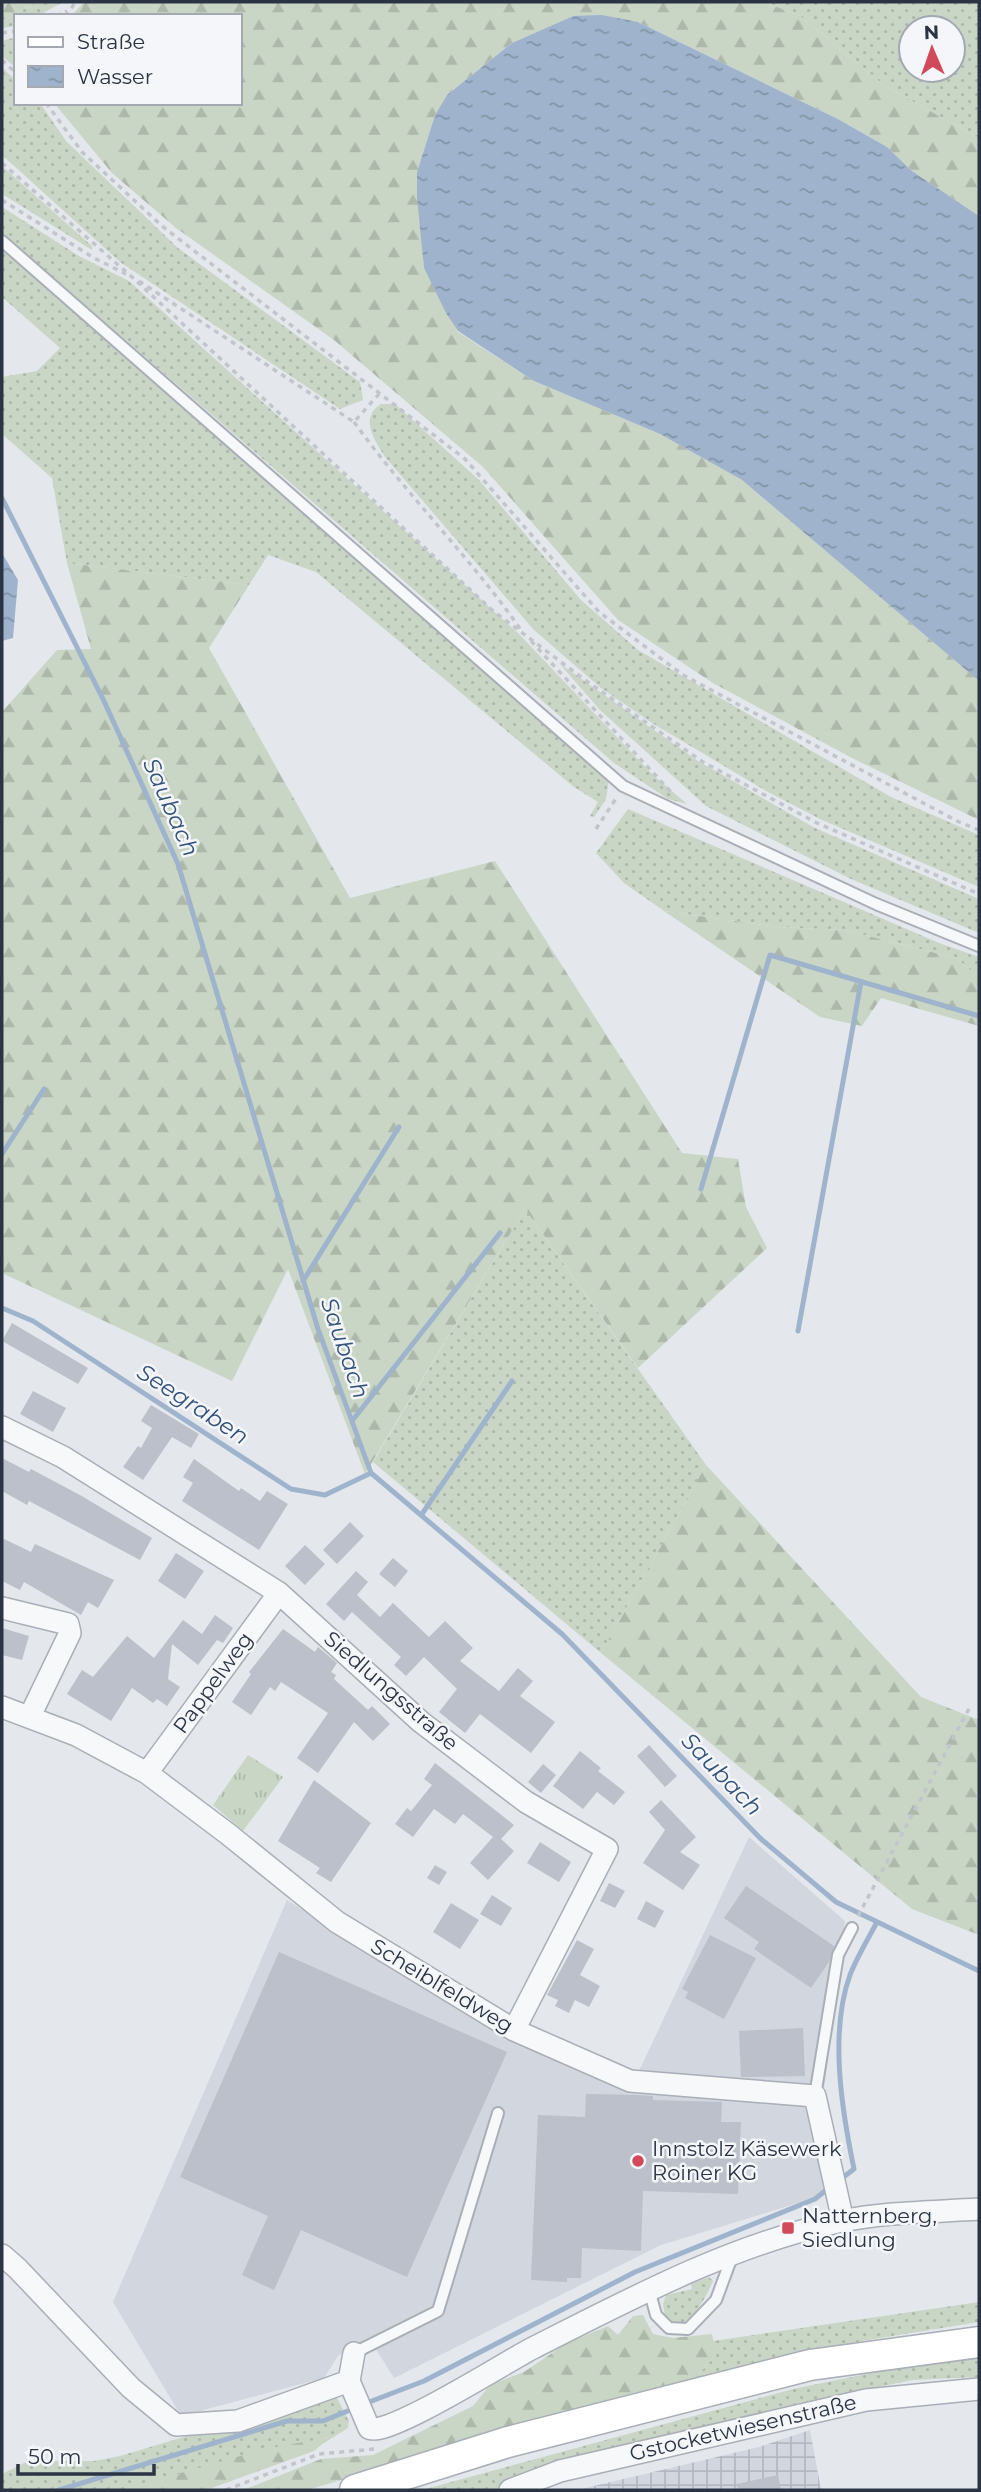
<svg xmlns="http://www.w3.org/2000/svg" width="981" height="2492" font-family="Montserrat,sans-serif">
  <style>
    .built { fill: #d2d6de }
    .industrial { fill: url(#industrial-grid) }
    .grass { fill: url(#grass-dots); fill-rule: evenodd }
    .forest { fill: url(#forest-firs) }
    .park { fill: url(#park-tufts) }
    .water { fill: url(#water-ripples) }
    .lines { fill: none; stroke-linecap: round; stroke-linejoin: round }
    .stream { stroke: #9fb4cc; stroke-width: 5 }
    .building { fill: #bbc0ca }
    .service-casing { stroke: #a9aeb7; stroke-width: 14 }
    .minor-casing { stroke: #a9aeb7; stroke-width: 24 }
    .secondary-casing { stroke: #a9aeb7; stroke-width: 33 }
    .path { stroke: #c2c5cb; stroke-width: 3.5; stroke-dasharray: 5 5; stroke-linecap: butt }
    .service { stroke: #f7f8fa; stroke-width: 10 }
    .minor { stroke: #f7f8fa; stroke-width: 21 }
    .secondary { stroke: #fff; stroke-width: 30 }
    .poi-dot { fill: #d1495b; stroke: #f4f6f9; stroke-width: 2.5 }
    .labels { text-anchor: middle; stroke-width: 5; stroke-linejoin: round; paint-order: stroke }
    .street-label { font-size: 21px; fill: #2b3445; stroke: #f4f6f9 }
    .poi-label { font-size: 21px; fill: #2b3445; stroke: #f4f6f9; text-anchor: start }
    .water-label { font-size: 23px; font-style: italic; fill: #34527a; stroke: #f4f6f9 }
  </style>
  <defs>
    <pattern id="industrial-grid" width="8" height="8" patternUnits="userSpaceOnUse" patternTransform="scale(1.75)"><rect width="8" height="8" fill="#d2d6de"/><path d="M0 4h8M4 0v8" fill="none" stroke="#b4b8c0"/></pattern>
    <pattern id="grass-dots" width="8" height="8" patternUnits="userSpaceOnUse" patternTransform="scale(1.75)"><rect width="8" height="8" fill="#c9d6c5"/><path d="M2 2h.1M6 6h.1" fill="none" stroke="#adb8ab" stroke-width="1.8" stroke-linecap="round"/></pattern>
    <pattern id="forest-firs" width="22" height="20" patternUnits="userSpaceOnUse" patternTransform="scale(1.75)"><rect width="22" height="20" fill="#c9d6c5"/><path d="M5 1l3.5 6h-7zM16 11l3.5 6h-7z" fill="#adb8ab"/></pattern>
    <pattern id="park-tufts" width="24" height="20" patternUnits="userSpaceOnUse" patternTransform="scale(1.75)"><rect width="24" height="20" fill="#c9d6c5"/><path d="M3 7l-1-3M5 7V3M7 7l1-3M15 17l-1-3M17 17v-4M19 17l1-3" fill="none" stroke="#adb8ab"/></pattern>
    <pattern id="water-ripples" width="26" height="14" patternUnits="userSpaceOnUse" patternTransform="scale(1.75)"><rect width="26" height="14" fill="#9fb4cc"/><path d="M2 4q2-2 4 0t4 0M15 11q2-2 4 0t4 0" fill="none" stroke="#8293a7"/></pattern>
  </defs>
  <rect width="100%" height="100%" fill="#e4e7ec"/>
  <!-- built -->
  <path class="built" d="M749 1837 845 1921 824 2089 844 2189 661 2245 394 2378 369 2338 338 2356 324 2378 181 2416 113 2302 287 1900 451 1999 632 2086Z"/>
  <!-- industrial -->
  <path class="industrial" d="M810 2430 821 2490H577L759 2447Z"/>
  <!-- grass -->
  <path class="grass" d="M36 2H63L38 16H16V26L2 28V17L8 18Z
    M764 2H979V138L885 86 800 16ZM911 28H953V70H911Z
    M16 37V68L2 56V41Z
    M2 68 16 80V103H40L66 141 178 248 360 382 363 400 340 409 120 262 2 155Z
    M2 166 92 246V250L2 194Z
    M2 207 79 256 129 281 519 634 652 774 687 804 668 799 614 763 2 233Z
    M2 248 609 779 606 799 594 817 590 816 598 802 574 787 316 572 268 555 249 585 67 563 52 478 2 434V377L37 371 60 348 2 297Z
    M381 404H395L479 480 581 600 638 650 891 797 979 835V887L822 820 766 791 652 723 601 688 534 630 385 457C374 439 359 418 381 404Z
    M559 663 698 761 815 828 979 899V933L851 879 706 806 600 710Z
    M628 809 939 943 979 957V977L956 958 844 930 779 927 664 911 624 883 596 853Z
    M525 1209 706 1465 601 1653 373 1462Z
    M709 2277 713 2281C705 2299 694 2320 675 2327L666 2322 663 2304 666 2295 692 2289 691 2284Z
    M979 2302V2322L862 2341 695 2378 716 2355 713 2341Z
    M979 2351V2377L912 2380 796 2404 542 2474 498 2490H422L793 2389Z
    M336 2396 349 2421 348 2428 319 2446 329 2437 122 2490H2V2474L28 2461H94L120 2456 305 2401Z"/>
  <!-- forest -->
  <path class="forest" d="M2 2H36L8 18 2 17Z
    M84 2H764L800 16 885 86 979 138V216L912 171 887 147 838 119 638 22 573 16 512 43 447 95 435 115 417 172 424 268 458 332 534 381 660 434 742 480 979 681V820L852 758 713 683 618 620 483 467 334 340 176 228 112 173 54 103H240V16H71Z
    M67 563 249 585 209 648 350 898 495 861 682 1153 738 1159 746 1207 767 1248 638 1368 525 1209 365 1474 288 1269 232 1381 2 1273V712L57 650 91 649Z
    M664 911 779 927 844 930 956 958 979 977V1026L881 998 862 1026 820 1017Z
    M706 1465 921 1697 979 1720V1935L912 1909 601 1653Z
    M643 2315 653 2334 673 2338 712 2334 716 2355 695 2378 307 2490H243L321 2459 373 2455 473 2406 490 2385 524 2372 567 2343 608 2326 618 2335 633 2316Z
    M331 2437 314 2451 206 2490H122L265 2449Z"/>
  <!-- park -->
  <path class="park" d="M248 1755 283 1777 243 1831 213 1805Z"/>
  <!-- water -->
  <path class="water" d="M602 15 638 22 838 119 887 147 912 171 979 216V681L742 480 660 434 534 381 458 331 446 313 424 268 417 198V172L435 115 447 95 512 43 573 16Z
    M2 553 18 580 13 638 2 641Z"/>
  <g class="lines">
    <!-- stream -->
    <path class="stream" d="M2 498 104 701 178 864 318 1329 371 1473 562 1634 760 1838 836 1902 979 1971
      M2 1154 44 1089
      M701 1189 770 955 979 1016
      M303 1281 399 1127
      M2 1308 33 1321 291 1489 325 1495 371 1473
      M798 1331 861 982
      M352 1421 500 1233
      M422 1514 512 1381
      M841 2179 854 2169C842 2111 829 2033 850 1975 857 1957 868 1939 877 1922
      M364 2404 424 2381 635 2272 815 2199 830 2187
      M59 2490 287 2421H323L355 2408"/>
  </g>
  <!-- building -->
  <path class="building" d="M12 1323 88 1368 78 1384 2 1341Z
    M33 1391 66 1408 53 1432 20 1414Z
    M151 1405 199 1434 191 1448 172 1437 143 1480 123 1467 138 1446 141 1448 152 1428 141 1421Z
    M2 1458 29 1472 31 1469 80 1495 152 1538 140 1560 29 1501 27 1505 2 1491Z
    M194 1459 239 1491 241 1488 260 1501 267 1491 288 1504 259 1550 182 1501 193 1483 183 1477Z
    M350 1522 364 1536 337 1564 323 1550Z
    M2 1538 31 1552 35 1544 114 1580 98 1608 88 1602 81 1615 24 1582 20 1590 2 1581Z
    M305 1545 325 1564 305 1585 285 1566Z
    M176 1553 204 1571 185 1599 158 1581Z
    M393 1558 408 1571 395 1587 379 1574Z
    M356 1571 368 1582 357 1595 380 1617 393 1603 429 1637 445 1621 473 1648 460 1661 499 1691 518 1668 533 1681 520 1696 555 1722 531 1753 480 1714 465 1733 439 1712 457 1689 424 1657 406 1676 394 1665 401 1657 352 1612 344 1621 326 1604Z
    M215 1615 233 1628 223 1643 217 1640 198 1665 172 1644 168 1679 180 1687 167 1706 157 1699 153 1703 132 1688 111 1721 67 1694 82 1670 93 1677 127 1636 154 1658 183 1620 202 1634Z
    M2 1628 29 1636 22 1660 2 1655Z
    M283 1629 315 1652 318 1647 337 1663 331 1672 336 1675 334 1679 368 1710 372 1706 390 1724 373 1741 354 1722 318 1773 297 1758 328 1713 281 1682 275 1691 270 1687 251 1715 232 1702 251 1674 249 1672Z
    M649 1745 677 1776 665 1787 637 1756Z
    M580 1751 601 1768 598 1771 625 1792 614 1805 597 1792 583 1809 553 1786Z
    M435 1763 514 1825 501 1839 514 1851 488 1880 470 1863 493 1837 463 1814 455 1824 434 1809 413 1837 395 1824 407 1808 411 1811 432 1785 424 1779Z
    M543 1764 556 1775 541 1793 528 1782Z
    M314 1780 371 1823 331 1882 316 1873 320 1868 278 1841Z
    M661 1800 696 1837 680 1852 700 1865 683 1890 643 1863 665 1830 649 1812Z
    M540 1842 571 1862 559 1882 527 1863Z
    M435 1865 447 1872 439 1885 427 1878Z
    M609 1883 625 1891 615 1908 600 1901Z
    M746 1886 834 1946 829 1962 811 1988 754 1949 759 1942 724 1918Z
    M492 1895 512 1908 501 1926 480 1914Z
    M646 1901 664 1911 655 1928 637 1919Z
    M451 1903 479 1920 460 1949 433 1932Z
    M710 1935 756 1958 724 2019 685 1998 688 1992 682 1989Z
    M577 1940 594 1949 580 1975 600 1986 589 2007 575 2000 569 2013 555 2006 558 2000 547 1995Z
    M279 1952 507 2052 407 2277 301 2230 274 2290 242 2275 268 2216 180 2177Z
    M803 2028 805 2076 741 2077 739 2031Z
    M586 2094 638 2095 653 2096V2100L722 2102 721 2122H741L738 2194 643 2191 641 2251 582 2248 581 2278H567V2282L531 2280 538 2115 585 2117Z
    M778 2475 781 2490H738L737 2484Z"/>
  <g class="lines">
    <!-- service casing -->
    <g class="service-casing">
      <path id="service" d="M2 241 623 786 876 904 979 946
        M815 2096 838 1955 852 1928
        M649 2289 656 2315 669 2328 688 2329 716 2300 733 2254
        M354 2353 438 2311 498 2113"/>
    </g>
    <!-- minor casing -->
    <g class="minor-casing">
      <path id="minor" d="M2 1427 63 1457 279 1593 421 1722 526 1802 607 1849 514 2030
        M2 1608 68 1624 70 1633 30 1716
        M2 1707 76 1735 147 1773 228 1834 337 1922 514 2030 630 2081 815 2096 843 2221
        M147 1773 279 1593
        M2 2255 17 2268 131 2388 176 2425 238 2421 349 2381
        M354 2353 349 2381 369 2428C385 2439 509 2360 533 2348 632 2298 732 2244 842 2221 886 2212 934 2212 979 2209
        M510 2490 560 2471 866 2400 979 2389"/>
    </g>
    <!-- secondary casing -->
    <g class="secondary-casing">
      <path id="secondary" d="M355 2490 508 2442 810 2365 979 2342"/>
    </g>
    <!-- path -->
    <path class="path" d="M56 16 67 11
      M65 16 76 2
      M2 33 16 31
      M2 60 16 73
      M46 103 82 152 162 226 465 459 599 612 683 675 959 822 979 830
      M2 163 132 277 492 610 585 680 703 762 817 823 979 894
      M2 200 94 258 126 274
      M139 281 354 422 379 394
      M354 422C406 494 470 557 521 630
      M531 641 671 792
      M596 829 617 797
      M858 1916 971 1705
      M226 2490 319 2454 375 2449"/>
    <!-- service -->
    <use href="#service" class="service"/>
    <!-- minor -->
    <use href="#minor" class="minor"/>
    <!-- secondary -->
    <use href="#secondary" class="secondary"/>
  </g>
  <!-- markers -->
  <g class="poi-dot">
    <circle cx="638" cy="2161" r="7"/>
    <rect x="781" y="2221" width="14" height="14" rx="3.5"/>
  </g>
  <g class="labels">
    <!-- street labels -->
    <g class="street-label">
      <text transform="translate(213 1683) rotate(-54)" y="7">Pappelweg</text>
      <text transform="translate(391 1691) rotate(41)" y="7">Siedlungsstraße</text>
      <text transform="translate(442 1986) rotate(31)" y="7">Scheiblfeldweg</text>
      <text transform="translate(743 2428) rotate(-13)" y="7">Gstocketwiesenstraße</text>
    </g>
    <!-- poi labels -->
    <g class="poi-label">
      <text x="652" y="2156">Innstolz Käsewerk<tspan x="652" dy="24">Roiner KG</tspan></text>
      <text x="802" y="2223">Natternberg,<tspan x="802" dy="24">Siedlung</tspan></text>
    </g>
    <!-- water labels -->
    <g class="water-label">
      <text transform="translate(171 807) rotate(66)" y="8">Saubach</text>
      <text transform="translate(345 1348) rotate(71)" y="8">Saubach</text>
      <text transform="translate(193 1404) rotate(33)" y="8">Seegraben</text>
      <text transform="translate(722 1774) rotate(46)" y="8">Saubach</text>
    </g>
  </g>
  <!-- border -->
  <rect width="981" height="2492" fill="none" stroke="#2b3445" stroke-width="7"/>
  <!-- legend -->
  <rect x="14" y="14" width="228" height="91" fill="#f4f6f9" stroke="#a4a8b1" stroke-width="2"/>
  <rect x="28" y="37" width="35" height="10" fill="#ffffff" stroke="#a4a8b1" stroke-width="2"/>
  <text x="77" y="49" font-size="21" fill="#2b3445">Straße</text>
  <rect x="28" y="66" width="35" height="21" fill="url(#water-ripples)" stroke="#a4a8b1" stroke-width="2"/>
  <text x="77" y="84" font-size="21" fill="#2b3445">Wasser</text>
  <!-- north arrow -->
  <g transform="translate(932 49) rotate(358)"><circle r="33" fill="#f4f6f9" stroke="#a4a8b1" stroke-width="2"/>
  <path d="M0-5L12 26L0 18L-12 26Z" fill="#d1495b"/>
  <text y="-10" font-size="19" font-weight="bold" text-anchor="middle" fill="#2b3445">N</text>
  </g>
  <!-- scale -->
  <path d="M18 2464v10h136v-10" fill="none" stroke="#2b3445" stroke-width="3.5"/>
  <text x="28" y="2464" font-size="21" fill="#2b3445" stroke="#f4f6f9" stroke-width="5" paint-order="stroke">50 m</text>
</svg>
